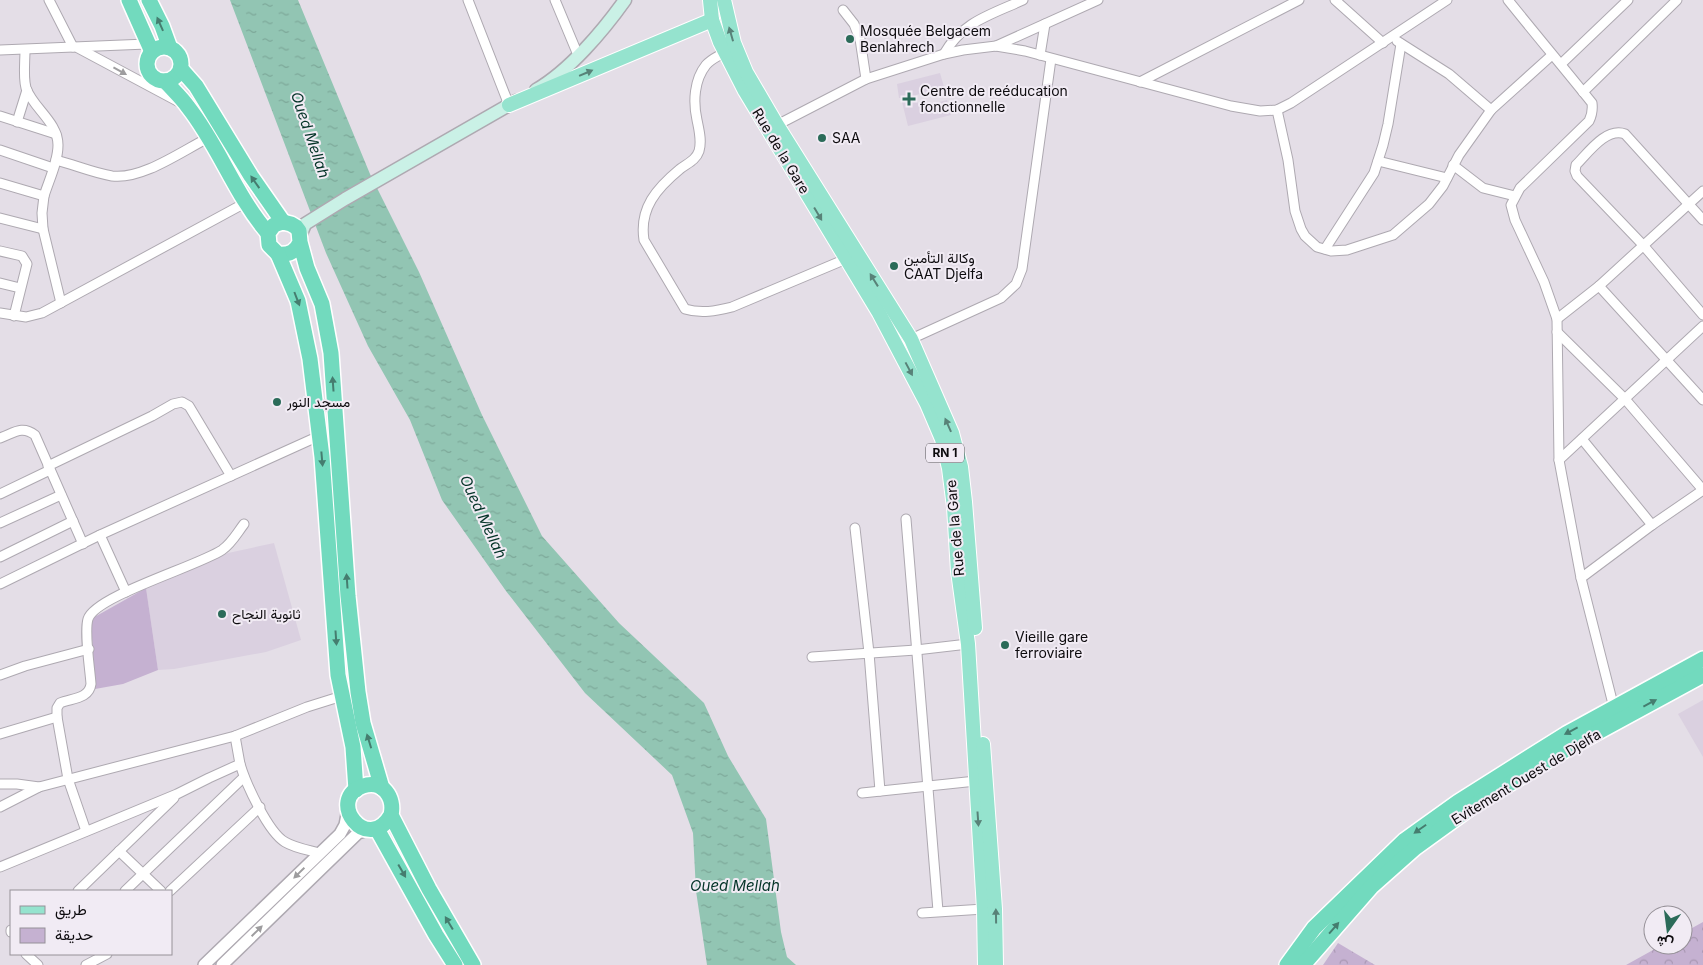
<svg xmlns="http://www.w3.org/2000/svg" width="1703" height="965" viewBox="0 0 1703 965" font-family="Inter,Vazirmatn,sans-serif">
<defs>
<pattern id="forest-crowns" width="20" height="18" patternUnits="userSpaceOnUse" patternTransform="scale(1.25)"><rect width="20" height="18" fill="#c5b1d1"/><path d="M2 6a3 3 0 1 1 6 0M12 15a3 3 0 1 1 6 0" fill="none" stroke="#a897b2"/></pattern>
<pattern id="water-ripples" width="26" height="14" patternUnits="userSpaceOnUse" patternTransform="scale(1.25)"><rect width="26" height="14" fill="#92c5b3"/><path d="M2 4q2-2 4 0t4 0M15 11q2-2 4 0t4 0" fill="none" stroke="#7da899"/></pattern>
</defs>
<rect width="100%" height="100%" fill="#e4dee7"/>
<g fill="#dad0e0">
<path d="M940,73L944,87L916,95L919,107L947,100L951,115L908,126L901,98H899L897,84Z"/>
<path d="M274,543L301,640L266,652L174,669L158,670L146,588L228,553Z"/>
<path d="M1703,700V757L1678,714Z"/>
</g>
<path fill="#c5b1d1" d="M146,588L158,670L123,684L95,689L91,619Z"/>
<g fill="url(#forest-crowns)">
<path d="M1703,922V965H1626L1662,945H1683V933Z"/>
<path d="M1338,943L1375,965H1323Z"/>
</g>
<path fill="url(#water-ripples)" d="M230,0H298L370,174L419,272L482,415L542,536L619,623L704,703L728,756L766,819L781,932L787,957L796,965H707L696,891L693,833L672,775L585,693L506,591L442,500L410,420L368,346L326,253Z"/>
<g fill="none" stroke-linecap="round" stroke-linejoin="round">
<g stroke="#aea9b1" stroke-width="11">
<g id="minor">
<path d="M49,0L73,47"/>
<path d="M468,0L509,105"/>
<path d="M555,0L578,55"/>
<path d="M1335,0L1383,43"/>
<path d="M1508,0C1536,35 1564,68 1592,103C1593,111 1592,115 1589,121L1520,188L1511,205L1515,220L1544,282L1557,319L1559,460L1581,578L1615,712"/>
<path d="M843,10L854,24L860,39L866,79"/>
<path d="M1397,41L1449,74L1491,110"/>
<path d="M996,46L1098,0"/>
<path d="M78,48L179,102"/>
<path d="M0,50L147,44"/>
<path d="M25,50C25,62 23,77 26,88C33,108 58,122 58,145C58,162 49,180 44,196"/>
<path d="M725,52C719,56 711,59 706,65C694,80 693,102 697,120C699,130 702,141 699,151C696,160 688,163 680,169C657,188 639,208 644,240L685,309C701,314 716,311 732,307L846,259"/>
<path d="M944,54C962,22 990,15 1023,0"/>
<path d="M1040,55L1045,24"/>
<path d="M1561,64L1628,0"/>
<path d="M1140,82L1299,0"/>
<path d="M1583,92L1677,0"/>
<path d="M1277,110L1288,160L1295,211L1301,229L1305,236L1317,247L1331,251L1347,250L1393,235L1429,204L1443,186L1459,155L1491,110L1552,55"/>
<path d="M0,116L56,134"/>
<path d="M17,122L27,90"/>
<path d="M777,125L866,79L944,54L963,50L996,46L1025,51L1231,106L1260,111L1277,110L1291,103L1447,0"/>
<path d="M0,150L53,168"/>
<path d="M56,160C75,165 94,173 112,176C142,180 182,151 208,138"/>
<path d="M1378,161L1447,178"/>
<path d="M1453,165L1483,188L1515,196"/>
<path d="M0,183L44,196L42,213L43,229L61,303"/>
<path d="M0,218L43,229"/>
<path d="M1703,220L1625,134C1606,127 1588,153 1576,165L1575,171L1577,176L1643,245L1703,315"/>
<path d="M1325,249L1374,173L1383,145L1388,124L1401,44"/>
<path d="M0,251L22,256L27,264L14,316"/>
<path d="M0,283L20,288"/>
<path d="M1599,286L1703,400"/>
<path d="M0,313L26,317L42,313L245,203"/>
<path d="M1557,319L1599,286L1703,191"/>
<path d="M1557,332L1625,399L1703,490"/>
<path d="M897,348L911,339L1001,298L1016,284L1022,269L1051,59"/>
<path d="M0,438C14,433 22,425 35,435L83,544"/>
<path d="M1582,439L1652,525"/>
<path d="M1559,460L1703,326"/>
<path d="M48,466L152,416L173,404L182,402L189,406L231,476"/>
<path d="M0,494L50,470"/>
<path d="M906,519L938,911"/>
<path d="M0,523L61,495"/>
<path d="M855,528L869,653L880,791"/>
<path d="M100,535L126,592"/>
<path d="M0,557L73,521"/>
<path d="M1581,578L1652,525L1703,490"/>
<path d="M0,584L100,535L319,436"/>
<path d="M812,657L916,650L968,644"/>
<path d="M0,675L25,666L89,649"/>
<path d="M0,734L57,717"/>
<path d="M240,764C246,784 268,832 285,842C295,848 308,850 319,853"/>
<path d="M0,784H17L39,787"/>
<path d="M862,793L976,781"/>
<path d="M0,807L39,787L235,736L307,707L342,696"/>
<path d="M86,831L68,779L57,717V708L60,703C72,698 89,699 91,684C90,669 84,632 88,619C95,596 198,566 222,550C232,543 237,533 244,524"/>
<path d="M119,851L161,891"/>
<path d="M0,867L177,794L209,778L240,764L235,736"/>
<path d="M78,891L174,798"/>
<path d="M125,891L244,777"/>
<path d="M170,891L260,807"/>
<path d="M922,913L984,909"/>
<path d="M11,930V932"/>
<path d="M26,954L38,965"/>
<path d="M86,965L107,954"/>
</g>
</g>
<g stroke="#aea9b1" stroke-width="14">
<g id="tertiary">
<path d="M204,965L340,834L345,825L348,809"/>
<path d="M222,965L358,833L370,829"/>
</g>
</g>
<g stroke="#aea9b1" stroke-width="15">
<g id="secondary">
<path d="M536,90C569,71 603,31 625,0"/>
<path d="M300,236L305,224L345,199L516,101"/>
</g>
</g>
<g stroke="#fff" stroke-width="16">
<g id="primary">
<path d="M710,0L712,20L720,42L745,91L879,313L927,404L942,439L949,468L954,507L958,571L968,644L984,909L985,965"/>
<path d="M724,0L734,43L746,72L777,125L911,339L952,433L961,467L965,502L975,628"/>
<path d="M509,105L712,20"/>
<path d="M983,744L995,909L996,965"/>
</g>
</g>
<g stroke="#fff" stroke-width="18">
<g id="trunk">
<path d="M129,0L152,52"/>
<path d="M149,0L162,26L170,48"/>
<circle cx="164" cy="64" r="17"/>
<path d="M181,69L196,86L251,176L283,222"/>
<path d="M165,81C173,90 182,98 188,107C219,146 235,195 268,233"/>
<path d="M300,242C296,252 289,255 278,254L269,245L268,233L274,225L283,222L291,224L296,227L299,231L300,242L307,268L322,304L331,353L348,596L358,692L363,723L382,788"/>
<path d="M278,254L298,301L310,359L322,457L338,675L353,747L356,790"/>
<path d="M391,815C367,856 325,799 363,786C383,779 395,798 391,815L429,889L473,965"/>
<path d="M377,829L436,935L455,965"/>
<path d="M1287,965L1314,928L1405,840L1458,802L1566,734L1703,659"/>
<path d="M1303,965L1371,887L1415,848L1473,806L1565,750L1703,675"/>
</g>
</g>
<use href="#minor" stroke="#fff" stroke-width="9"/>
<use href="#tertiary" stroke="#fff" stroke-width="11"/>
<use href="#secondary" stroke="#caf1e6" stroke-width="12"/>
<use href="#primary" stroke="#95e3ce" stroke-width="14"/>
<use href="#trunk" stroke="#72dabe" stroke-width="15"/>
</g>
<defs><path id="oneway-solid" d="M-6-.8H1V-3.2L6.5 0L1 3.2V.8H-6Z" transform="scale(1.25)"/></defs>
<g fill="#457d6f">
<use href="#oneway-solid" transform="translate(160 24) rotate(-114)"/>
<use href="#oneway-solid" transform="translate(255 182) rotate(-125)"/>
<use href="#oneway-solid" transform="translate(297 299) rotate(69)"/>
<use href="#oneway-solid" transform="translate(333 384) rotate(-94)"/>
<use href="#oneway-solid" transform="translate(322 459) rotate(85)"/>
<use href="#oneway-solid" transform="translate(347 581) rotate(-94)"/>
<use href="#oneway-solid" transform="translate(336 638) rotate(86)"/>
<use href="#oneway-solid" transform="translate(1650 703) rotate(-28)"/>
<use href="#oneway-solid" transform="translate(1571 731) rotate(152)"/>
<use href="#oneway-solid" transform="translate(369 741) rotate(-107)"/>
<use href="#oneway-solid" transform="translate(1420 829) rotate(145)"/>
<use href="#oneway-solid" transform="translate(402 871) rotate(60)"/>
<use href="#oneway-solid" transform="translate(449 923) rotate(-121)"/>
<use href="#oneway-solid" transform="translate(1334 928) rotate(-49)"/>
</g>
<g fill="#588278">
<use href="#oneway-solid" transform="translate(731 34) rotate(-106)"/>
<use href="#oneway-solid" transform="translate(586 73) rotate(-23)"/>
<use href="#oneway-solid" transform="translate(818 214) rotate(59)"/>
<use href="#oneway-solid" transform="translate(874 280) rotate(-122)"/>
<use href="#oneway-solid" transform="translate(909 369) rotate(62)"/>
<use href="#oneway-solid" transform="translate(948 425) rotate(-114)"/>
<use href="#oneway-solid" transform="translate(978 819) rotate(86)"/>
<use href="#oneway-solid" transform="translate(996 916) rotate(-91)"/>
</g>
<g fill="#9e9d9f">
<use href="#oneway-solid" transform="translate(120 71) rotate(29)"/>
<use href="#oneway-solid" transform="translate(299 873) rotate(136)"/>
<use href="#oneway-solid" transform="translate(257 931) rotate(-44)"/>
</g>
<g fill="#2b6b59" stroke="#f1ebf4" stroke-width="2">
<circle cx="850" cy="39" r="5"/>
<path d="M906.5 91.5h5v5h5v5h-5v5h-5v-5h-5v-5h5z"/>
<circle cx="822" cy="138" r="5"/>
<circle cx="894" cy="266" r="5"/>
<circle cx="277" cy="402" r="5"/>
<circle cx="222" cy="614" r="5"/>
<circle cx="1005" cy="645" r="5"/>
</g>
<g text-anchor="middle" stroke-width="4" stroke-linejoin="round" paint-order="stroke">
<rect fill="#f1ebf4" stroke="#514e53" stroke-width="1" x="926" y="443.5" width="38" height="19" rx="4"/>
<g font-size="12" font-weight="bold" fill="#0d0b0e">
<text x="945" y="457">RN 1</text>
</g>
<g font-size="14" fill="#0d0b0e" stroke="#f1ebf4" text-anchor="start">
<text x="860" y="36">Mosquée Belgacem<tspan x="860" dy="16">Benlahrech</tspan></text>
<text x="920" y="96">Centre de reéducation<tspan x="920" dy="16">fonctionnelle</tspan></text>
<text x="832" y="143">SAA</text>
<text x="904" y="263">وكالة التأمين<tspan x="904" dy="16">CAAT Djelfa</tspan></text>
<text x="287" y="407">مسجد النور</text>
<text x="232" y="619">ثانوية النجاح</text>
<text x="1015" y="642">Vieille gare<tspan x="1015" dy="16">ferroviaire</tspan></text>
</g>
<g font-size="14" fill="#0d0b0e" stroke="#f1ebf4">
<text transform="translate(781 151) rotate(59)" y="5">Rue de la Gare</text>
<text transform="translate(955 528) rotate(-95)" y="5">Rue de la Gare</text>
<text transform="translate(1526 777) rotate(-31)" y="5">Evitement Ouest de Djelfa</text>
</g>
<g font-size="15" font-style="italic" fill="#043428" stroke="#f1ebf4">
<text transform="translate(310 135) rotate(71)" y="5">Oued Mellah</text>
<text transform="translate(483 517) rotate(65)" y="5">Oued Mellah</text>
<text x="735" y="891">Oued Mellah</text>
</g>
</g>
<rect x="10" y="890" width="162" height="65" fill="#f1ebf4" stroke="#969198"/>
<rect x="20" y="906" width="25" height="8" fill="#95e3ce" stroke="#969198"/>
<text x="55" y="915" font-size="15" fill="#0d0b0e">طريق</text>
<rect x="20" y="928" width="25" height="15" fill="#c5b1d1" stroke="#969198"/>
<text x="55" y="940" font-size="15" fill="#0d0b0e">حديقة</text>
<g transform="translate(1668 930) rotate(194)"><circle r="24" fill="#f1ebf4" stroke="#969198"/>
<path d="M0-4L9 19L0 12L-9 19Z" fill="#2b6b59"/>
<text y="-8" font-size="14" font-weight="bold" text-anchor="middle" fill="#0d0b0e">ش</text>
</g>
</svg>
